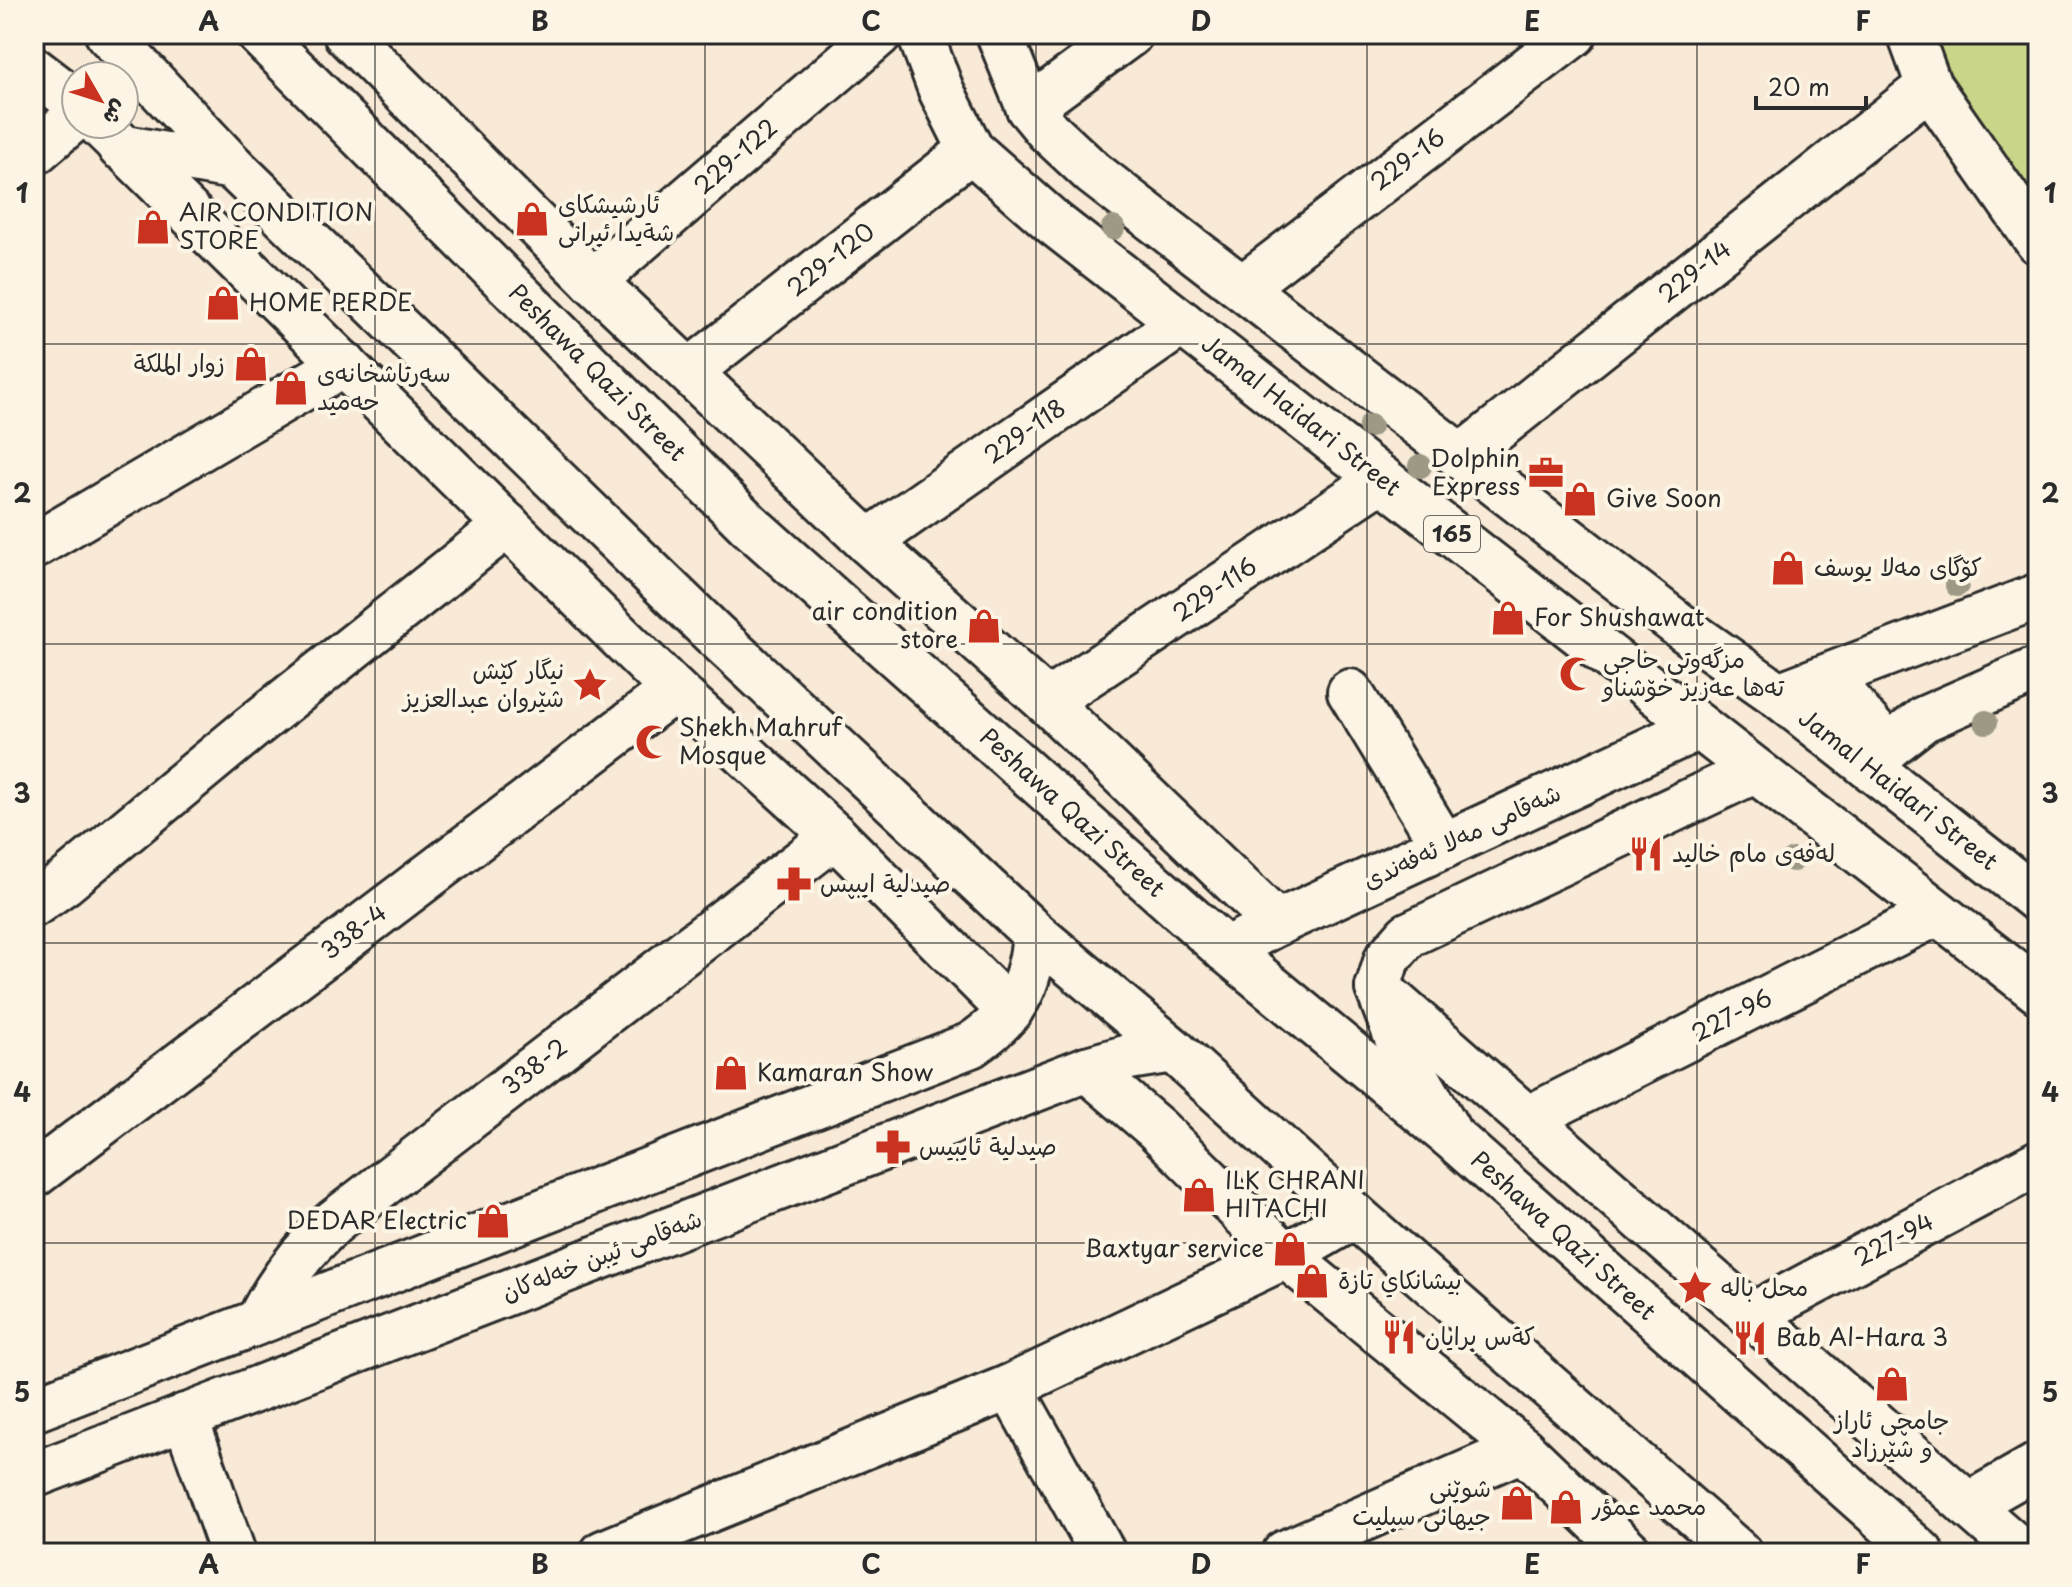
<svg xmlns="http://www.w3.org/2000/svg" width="2072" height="1587" viewBox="0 0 2072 1587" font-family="'Playpen Sans','Playpen Sans Arabic',sans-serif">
<rect width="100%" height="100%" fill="#f8ead6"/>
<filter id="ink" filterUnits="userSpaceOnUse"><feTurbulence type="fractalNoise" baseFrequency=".0125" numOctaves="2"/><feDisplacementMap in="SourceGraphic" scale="16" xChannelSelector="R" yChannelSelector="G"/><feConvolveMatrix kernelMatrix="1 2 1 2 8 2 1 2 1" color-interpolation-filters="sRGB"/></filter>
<g filter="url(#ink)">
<path fill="#c9d689" stroke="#7a805a" stroke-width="2" d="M1932,34H2038V204L1947,69Z"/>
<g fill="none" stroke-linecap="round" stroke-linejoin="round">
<g stroke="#2b2b2b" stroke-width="50">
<g id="minor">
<path d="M346,34L593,281L868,542L1047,702L1277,923"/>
<path d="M1910,34L1929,86L2038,242"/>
<path d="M34,70L76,102"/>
<path d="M1029,108L1130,34"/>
<path d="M99,124L674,690L835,836L1010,1011"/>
<path d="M34,153L76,117"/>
<path d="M593,281L879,34"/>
<path d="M1243,287L1574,34"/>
<path d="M690,371L971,150"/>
<path d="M1461,457L1929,86"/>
<path d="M868,542L1182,323"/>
<path d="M34,546L344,364"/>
<path d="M1350,692L1444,846"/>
<path d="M1047,702L1382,479"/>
<path d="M34,904L64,883L251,728L507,525"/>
<path d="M1378,988L2023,1553"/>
<path d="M1087,1069L1157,1129L1286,1256L1522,1449L1630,1553"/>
<path d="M1527,1119L1937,913"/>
<path d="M34,1175L674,690"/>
<path d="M1751,1316L2038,1163"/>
<path d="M259,1321C278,1282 302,1251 334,1222L835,836"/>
<path d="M1010,1387L1103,1553"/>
<path d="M185,1416L233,1553"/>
<path d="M1968,1505L2038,1465"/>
<path d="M603,1553L1010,1387L1286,1256L1355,1216"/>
<path d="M1285,1553L1522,1449"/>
</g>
</g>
<g stroke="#2b2b2b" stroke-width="50">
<g id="major">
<path d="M920,34L941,90L971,150L1055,224L2038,991"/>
<path d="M999,34L1029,108L1048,131L1093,173L1684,629L1778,695L2038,900"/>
<path d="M1828,678L1888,747"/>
<path d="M1778,695L2038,596"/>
<path d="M1868,766L1888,747L1924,719L2038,669"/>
<path d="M1226,950L1277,923L1699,727"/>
<path d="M1447,1129L1402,1051L1378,988L1387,959L1408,935L1754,771"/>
<path d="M34,1409L971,1045C1014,1017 1031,985 1035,934"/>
<path d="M34,1475L1087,1069L1129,1057L1173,1050"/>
</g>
</g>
<g stroke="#2b2b2b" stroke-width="50">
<g id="highway">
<path d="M108,34L233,167L713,633L1035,934L1173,1050L1355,1216L1739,1553"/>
<path d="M259,34L748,524L1226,950L1453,1138L1921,1553"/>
<path d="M120,147L233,167"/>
</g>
</g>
<use href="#minor" stroke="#fcf5e5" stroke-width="44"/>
<use href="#major" stroke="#fcf5e5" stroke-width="44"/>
<use href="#highway" stroke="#fcf5e5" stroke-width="44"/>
</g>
<g fill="#9d9985">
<circle cx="1113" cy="228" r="12"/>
<circle cx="1370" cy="426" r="12"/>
<circle cx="1420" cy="466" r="12"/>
<circle cx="1957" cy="585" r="12"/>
<circle cx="1986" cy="722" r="12"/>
<circle cx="1793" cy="860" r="12"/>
</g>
</g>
<path fill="none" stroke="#2b2b2b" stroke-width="2" stroke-opacity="0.55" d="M375,34V1553M705,34V1553M1036,34V1553M1367,34V1553M1697,34V1553M34,344H2038M34,644H2038M34,943H2038M34,1243H2038"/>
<defs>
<g id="shop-bare" transform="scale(2.76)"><path d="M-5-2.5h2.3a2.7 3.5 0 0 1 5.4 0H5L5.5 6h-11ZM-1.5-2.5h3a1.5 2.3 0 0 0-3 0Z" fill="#c8321e" stroke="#fcf5e5" stroke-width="2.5" paint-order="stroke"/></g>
<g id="office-bare" transform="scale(2.76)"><path d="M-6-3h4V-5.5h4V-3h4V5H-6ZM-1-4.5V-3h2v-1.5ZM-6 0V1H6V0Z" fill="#c8321e" stroke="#fcf5e5" stroke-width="2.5" paint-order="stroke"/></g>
<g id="mosque-bare" transform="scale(2.76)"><path d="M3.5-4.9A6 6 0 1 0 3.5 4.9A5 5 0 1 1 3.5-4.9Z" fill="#c8321e" stroke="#fcf5e5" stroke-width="2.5" paint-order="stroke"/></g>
<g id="sight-bare" transform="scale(2.76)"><path d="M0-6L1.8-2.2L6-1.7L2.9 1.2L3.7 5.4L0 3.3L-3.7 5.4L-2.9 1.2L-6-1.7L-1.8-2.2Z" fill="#c8321e" stroke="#fcf5e5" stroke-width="2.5" paint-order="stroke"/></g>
<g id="restaurant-bare" transform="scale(2.76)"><path d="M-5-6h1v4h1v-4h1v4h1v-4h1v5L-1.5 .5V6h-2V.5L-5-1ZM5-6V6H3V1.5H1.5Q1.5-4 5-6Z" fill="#c8321e" stroke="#fcf5e5" stroke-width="2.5" paint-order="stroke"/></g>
<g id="pharmacy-bare" transform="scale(2.76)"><path d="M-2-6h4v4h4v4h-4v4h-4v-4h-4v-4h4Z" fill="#c8321e" stroke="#fcf5e5" stroke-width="2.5" paint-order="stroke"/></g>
</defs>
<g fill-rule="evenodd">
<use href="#shop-bare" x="532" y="219"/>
<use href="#shop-bare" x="153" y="227"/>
<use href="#shop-bare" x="223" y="303"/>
<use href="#shop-bare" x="251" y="364"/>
<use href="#shop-bare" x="291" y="388"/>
<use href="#office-bare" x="1546" y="473"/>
<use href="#shop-bare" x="1580" y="499"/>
<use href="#shop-bare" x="1788" y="568"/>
<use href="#shop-bare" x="1508" y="618"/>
<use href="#shop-bare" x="984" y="626"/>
<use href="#mosque-bare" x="1577" y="674"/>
<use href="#sight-bare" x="590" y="685"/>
<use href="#mosque-bare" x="653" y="742"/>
<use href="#restaurant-bare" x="1646" y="854"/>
<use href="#pharmacy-bare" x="794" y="884"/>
<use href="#shop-bare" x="731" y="1073"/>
<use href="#pharmacy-bare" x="893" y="1147"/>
<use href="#shop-bare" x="1199" y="1195"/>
<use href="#shop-bare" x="493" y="1221"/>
<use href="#shop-bare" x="1290" y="1249"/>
<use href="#shop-bare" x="1312" y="1281"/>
<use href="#sight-bare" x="1695" y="1288"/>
<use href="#restaurant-bare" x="1399" y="1337"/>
<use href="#restaurant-bare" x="1750" y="1338"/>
<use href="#shop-bare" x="1892" y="1384"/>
<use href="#shop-bare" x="1517" y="1503"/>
<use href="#shop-bare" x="1566" y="1507"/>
</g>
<g text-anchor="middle" stroke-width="8" stroke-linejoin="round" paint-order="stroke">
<rect fill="#fcf5e5" stroke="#6a6863" stroke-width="2" x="1424" y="516" width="56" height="36" rx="6"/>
<g font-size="22" font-weight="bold" fill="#2b2b2b">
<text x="1452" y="542">165</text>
</g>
<g font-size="24" fill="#2b2b2b" stroke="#fcf5e5">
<text transform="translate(736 157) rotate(-41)" y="8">229-122</text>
<text transform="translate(1408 160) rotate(-37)" y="8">229-16</text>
<text transform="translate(831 260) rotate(-38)" y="8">229-120</text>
<text transform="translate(1695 272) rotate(-38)" y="8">229-14</text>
<text transform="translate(597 373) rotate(45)" y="8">Peshawa Qazi Street</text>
<text transform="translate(1301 416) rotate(38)" y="8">Jamal Haidari Street</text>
<text transform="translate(1025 432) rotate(-35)" y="8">229-118</text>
<text transform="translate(1215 590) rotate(-34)" y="8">229-116</text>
<text transform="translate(1898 790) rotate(38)" y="8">Jamal Haidari Street</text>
<text transform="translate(1072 813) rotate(42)" y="8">Peshawa Qazi Street</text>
<text transform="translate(1462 837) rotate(-25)" y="8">شەقامی مەلا ئەفەندی</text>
<text transform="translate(354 932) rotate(-37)" y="8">338-4</text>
<text transform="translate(1732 1016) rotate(-27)" y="8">227-96</text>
<text transform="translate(535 1067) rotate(-38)" y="8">338-2</text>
<text transform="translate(1563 1236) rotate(42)" y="8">Peshawa Qazi Street</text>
<text transform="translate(1894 1240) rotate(-28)" y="8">227-94</text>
<text transform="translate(602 1256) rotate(-21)" y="8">شەقامی ئیبن خەلەکان</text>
</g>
<g font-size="24" fill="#2b2b2b" stroke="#fcf5e5" text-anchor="start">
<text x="558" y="213">ئارشيشكاى<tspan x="558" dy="28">شةيدا ئيرانى</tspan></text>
<text x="179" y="221">AIR CONDITION<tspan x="179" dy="28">STORE</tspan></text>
<text x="249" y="311">HOME PERDE</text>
<text x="225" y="372" text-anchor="end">زوار الملکة</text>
<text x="317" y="382">سەرتاشخانەی<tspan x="317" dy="28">حەمید</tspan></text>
<text x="1520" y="467" text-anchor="end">Dolphin<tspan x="1520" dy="28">Express</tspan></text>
<text x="1606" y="507">Give Soon</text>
<text x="1814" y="576">کۆگای مەلا یوسف</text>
<text x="958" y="620" text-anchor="end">air condition<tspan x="958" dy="28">store</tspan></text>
<text x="1534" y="626">For Shushawat</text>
<text x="1603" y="668">مزگەوتی حاجی<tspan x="1603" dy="28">تەها عەزیز خۆشناو</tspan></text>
<text x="564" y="679" text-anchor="end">نیگار کێش<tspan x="564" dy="28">شێروان عبدالعزیز</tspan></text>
<text x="679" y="736">Shekh Mahruf<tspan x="679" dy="28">Mosque</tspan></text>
<text x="1672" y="862">لەفەی مام خالید</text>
<text x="820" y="892">صيدلية ایبپس</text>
<text x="757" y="1081">Kamaran Show</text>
<text x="919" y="1155">صيدلية ئايبيس</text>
<text x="1225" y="1189">ILK CHRANI<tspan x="1225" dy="28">HITACHI</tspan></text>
<text x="467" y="1229" text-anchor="end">DEDAR Electric</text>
<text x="1264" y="1257" text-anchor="end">Baxtyar service</text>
<text x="1338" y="1289">بيشانكاي تازة</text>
<text x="1721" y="1296">محل باله</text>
<text x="1425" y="1345">كةس برايان</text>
<text x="1776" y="1346">Bab Al-Hara 3</text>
<text x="1892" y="1429" text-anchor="middle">جامچی ئاراز<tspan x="1892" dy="28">و شێرزاد</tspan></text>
<text x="1491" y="1497" text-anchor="end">شوێنی<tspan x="1491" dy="28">جیهانی سبلیت</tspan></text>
<text x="1592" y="1515">محمد عمؤر</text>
</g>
</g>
<rect width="2072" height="1587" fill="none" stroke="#fcf5e5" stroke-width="88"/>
<g transform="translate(100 100) rotate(129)"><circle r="38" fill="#fcf5e5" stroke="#a8a49b" stroke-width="2"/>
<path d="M0-6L14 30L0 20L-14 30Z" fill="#c8321e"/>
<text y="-12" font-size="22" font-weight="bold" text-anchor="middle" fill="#2b2b2b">ش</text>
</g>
<path d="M1756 96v12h110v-12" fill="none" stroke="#2b2b2b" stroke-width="4"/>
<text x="1768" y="96" font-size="24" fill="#2b2b2b" stroke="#fcf5e5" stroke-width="6" paint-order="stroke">20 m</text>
<rect x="44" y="44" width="1984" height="1499" fill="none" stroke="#2b2b2b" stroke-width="3"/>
<g font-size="26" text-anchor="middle" font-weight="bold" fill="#2b2b2b">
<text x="209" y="31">A</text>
<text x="540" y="31">B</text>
<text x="871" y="31">C</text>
<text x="1201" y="31">D</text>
<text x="1532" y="31">E</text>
<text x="1863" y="31">F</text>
<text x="22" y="203">1</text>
<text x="2050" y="203">1</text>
<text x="22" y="503">2</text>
<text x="2050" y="503">2</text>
<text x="22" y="803">3</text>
<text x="2050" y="803">3</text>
<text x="22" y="1102">4</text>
<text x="2050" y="1102">4</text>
<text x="22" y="1402">5</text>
<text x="2050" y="1402">5</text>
<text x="209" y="1574">A</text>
<text x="540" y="1574">B</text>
<text x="871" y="1574">C</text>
<text x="1201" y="1574">D</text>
<text x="1532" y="1574">E</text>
<text x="1863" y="1574">F</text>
</g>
</svg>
